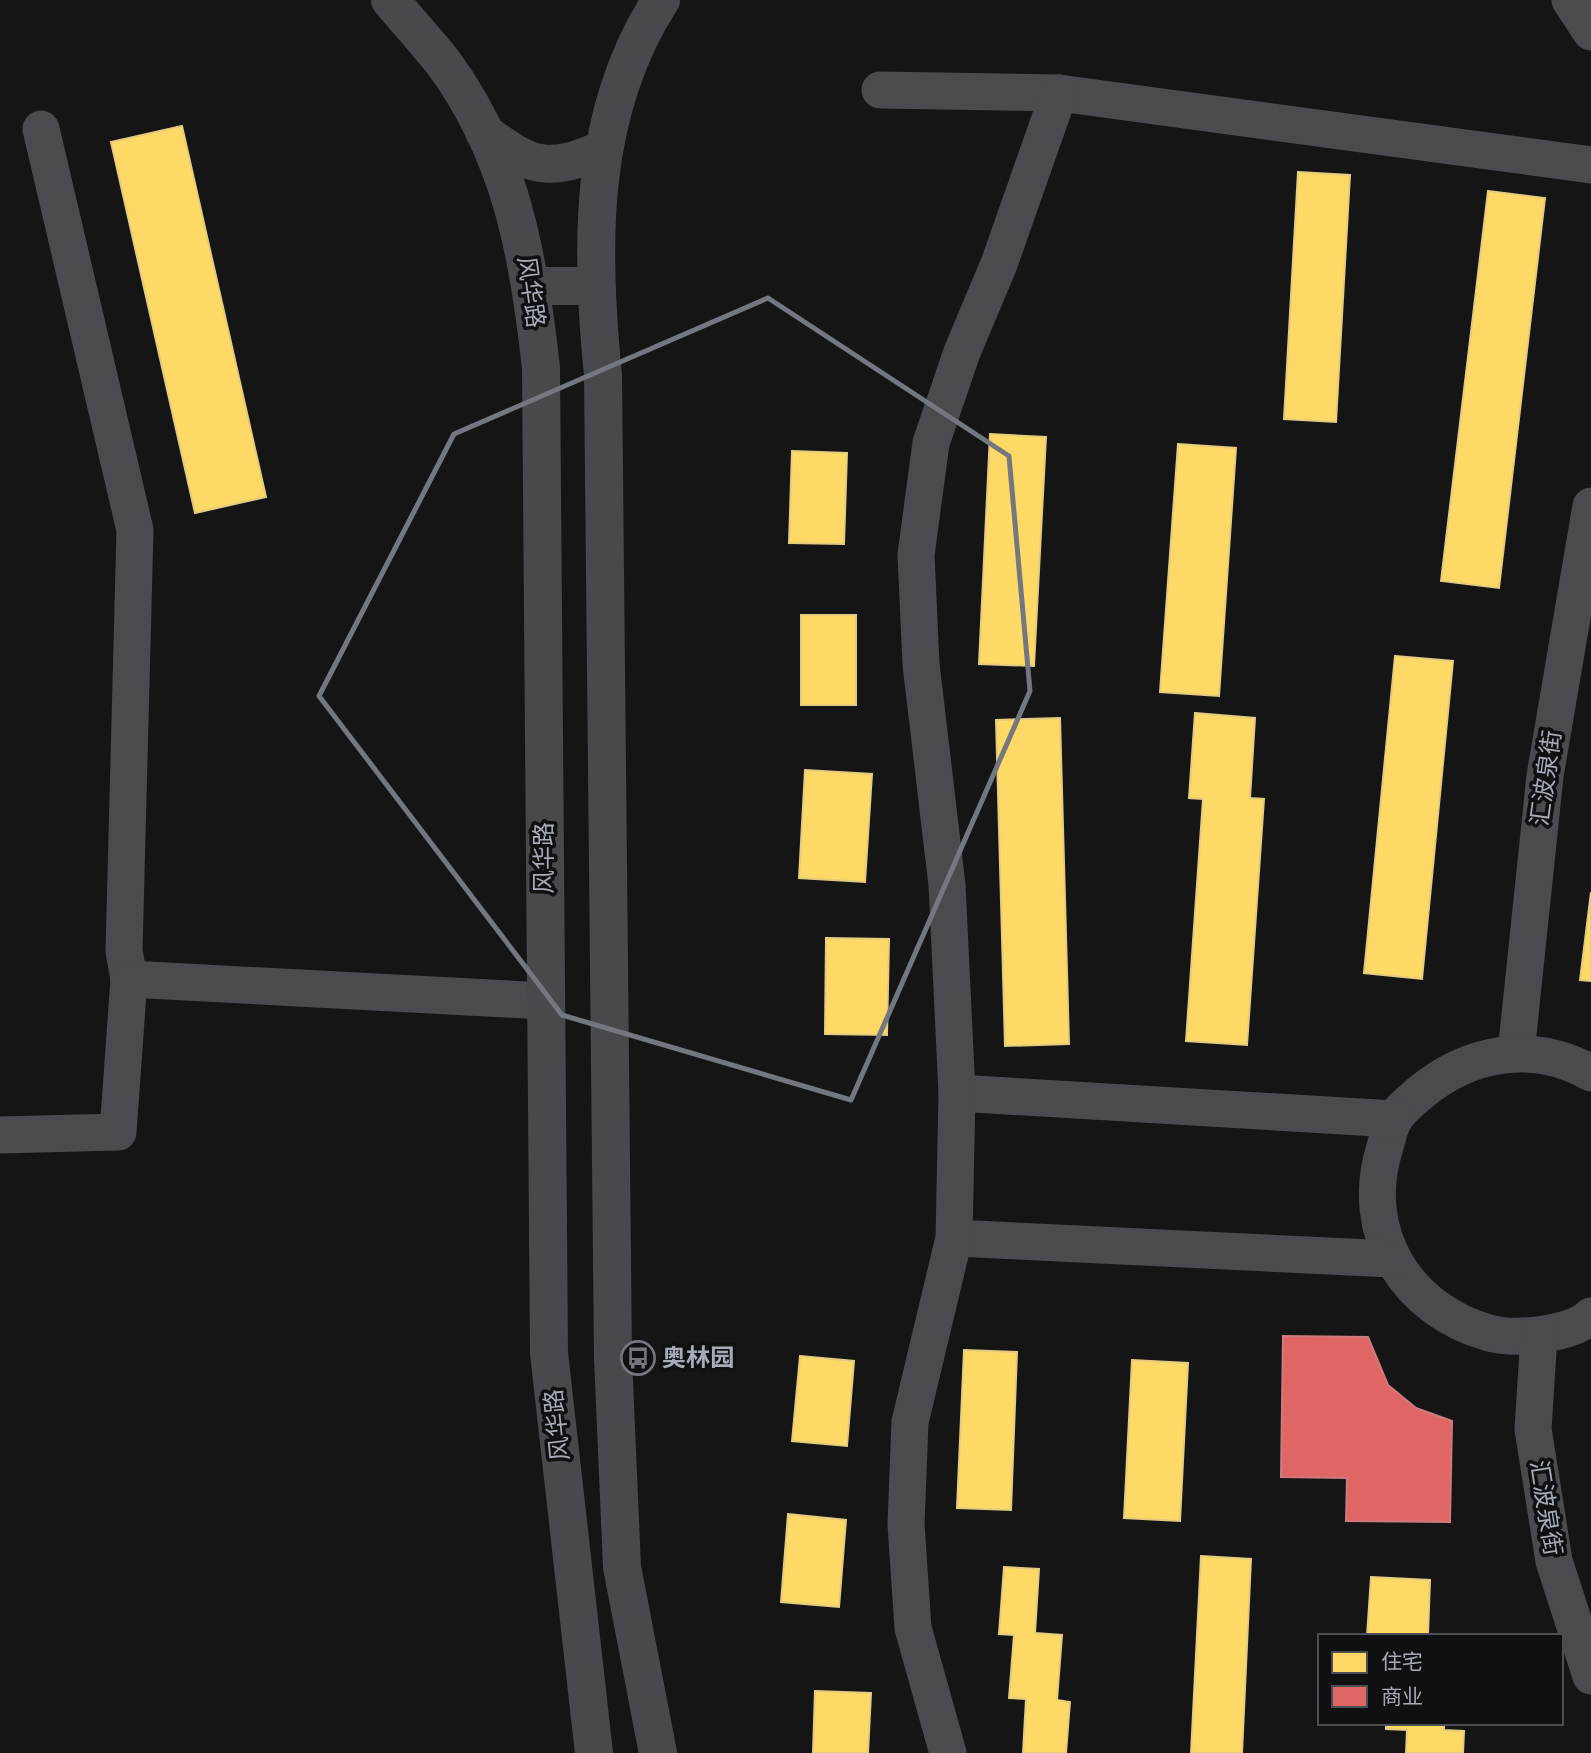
<svg xmlns="http://www.w3.org/2000/svg" width="1591" height="1753" viewBox="0 0 1591 1753" font-family="Raleway,'Noto Sans SC',sans-serif">
<rect width="100%" height="100%" fill="#151516"/>
<g fill="#ffd966" stroke="#e4cc7f" stroke-width="2">
<path d="M182,126L266,497L195,513L111,142Z"/>
<path d="M1298,172L1350,175L1336,422L1284,419Z"/>
<path d="M1488,191L1545,198L1499,588L1441,581Z"/>
<path d="M990,434L1046,437L1034,666L979,664Z"/>
<path d="M1178,444L1236,448L1219,696L1160,692Z"/>
<path d="M792,451L847,453L844,544L789,543Z"/>
<rect x="801" y="615" width="55" height="90"/>
<path d="M1395,656L1453,661L1422,979L1364,973Z"/>
<path d="M1195,713L1255,718L1250,798L1264,799L1247,1045L1186,1041L1203,799L1189,798Z"/>
<path d="M1060,718L1069,1044L1005,1046L996,720Z"/>
<path d="M805,770L872,774L865,882L799,878Z"/>
<path d="M1591,892V981L1580,980Z"/>
<path d="M826,938L889,939L887,1035L825,1034Z"/>
<path d="M964,1350L1017,1352L1011,1510L957,1508Z"/>
<path d="M800,1356L854,1361L847,1446L792,1441Z"/>
<path d="M1132,1360L1188,1363L1180,1521L1124,1518Z"/>
<path d="M788,1514L846,1520L839,1607L781,1602Z"/>
<path d="M1201,1556L1251,1559L1242,1753H1191Z"/>
<path d="M1004,1567L1039,1569L1035,1633L1062,1635L1057,1700L1070,1702L1066,1753H1023L1026,1699L1009,1698L1014,1635L999,1634Z"/>
<path d="M1371,1577L1430,1580L1428,1636H1367Z"/>
<path d="M815,1691L871,1693L868,1753H813Z"/>
<path d="M1386,1723H1444V1730L1464,1731L1463,1753H1406L1407,1730L1386,1729Z"/>
</g>
<path fill="#e06666" stroke="#ce7b7f" stroke-width="2" d="M1283,1336L1368,1337L1388,1385L1416,1408L1452,1421L1450,1522L1346,1521L1347,1478L1281,1477Z"/>
<g fill="none" stroke-linecap="round" stroke-linejoin="round">
<g stroke="#494b4f" stroke-width="37">
<path d="M1570,0L1591,32"/>
<path d="M880,90L1059,93L1591,165"/>
<path d="M41,129L135,530L124,951L129,979"/>
<path d="M1516,1053L1545,776L1591,506"/>
<path d="M1591,1073C1533,1040 1469,1052 1420,1093C1412,1100 1399,1110 1394,1120C1389,1128 1387,1141 1384,1150C1359,1234 1407,1310 1489,1333C1515,1340 1571,1335 1591,1316"/>
<path d="M957,1093L1394,1119"/>
<path d="M0,1135L118,1132L129,979L545,1001"/>
<path d="M954,1238L1392,1259"/>
<path d="M1539,1336L1533,1429L1554,1561L1591,1676"/>
<path d="M948,1753L913,1628L906,1524L910,1422L954,1238L957,1093L947,885L921,664L916,555L931,443L962,352L999,264L1059,93"/>
</g>
<g stroke="#48494d" stroke-width="38">
<path d="M390,0C407,20 425,40 442,61C511,153 529,257 541,368L549,1353L594,1753"/>
<path d="M484,132C530,167 548,174 603,149"/>
<path d="M532,286H594"/>
<path d="M658,1753L622,1567L613,1358L603,375C590,246 588,113 661,0"/>
</g>
</g>
<path fill="none" stroke="#73777f" stroke-width="5" stroke-linejoin="round" d="M768,298L1009,456L1030,691L851,1100L562,1015L319,696L454,434Z"/>
<defs>
<g id="bus-ring" transform="scale(1.75)"><circle r="9.5" fill="#0f1012" stroke="#73777f" stroke-width="1.5"/><path d="M-5-6H5V4H4V6H2V4H-2V6H-4V4H-5ZM-3.5-4V0h7V-4ZM-3.5 1.2v1.5H-2V1.2ZM2 1.2v1.5H3.5V1.2Z" fill="#73777f"/></g>
</defs>
<g fill-rule="evenodd">
<use href="#bus-ring" x="638" y="1358"/>
</g>
<g text-anchor="middle" stroke-width="7" stroke-linejoin="round" paint-order="stroke">
<g font-size="24" fill="#a5acb8" stroke="#0f1012">
<text transform="translate(531 292) rotate(82)" y="8">风华路</text>
<text transform="translate(1546 778) rotate(-82)" y="8">汇波泉街</text>
<text transform="translate(544 858) rotate(-90)" y="8">风华路</text>
<text transform="translate(557 1425) rotate(-96)" y="8">风华路</text>
<text transform="translate(1546 1508) rotate(81)" y="8">汇波泉街</text>
</g>
<g font-size="24" font-weight="bold" fill="#a5acb8" stroke="#0f1012" text-anchor="start">
<text x="662" y="1366">奥林园</text>
</g>
</g>
<rect x="1318" y="1634" width="245" height="91" fill="#0f1012" stroke="#4b4e54" stroke-width="2"/>
<rect x="1332" y="1652" width="35" height="21" fill="#ffd966" stroke="#4b4e54" stroke-width="2"/>
<text x="1381" y="1669" font-size="21" fill="#a5acb8">住宅</text>
<rect x="1332" y="1686" width="35" height="21" fill="#e06666" stroke="#4b4e54" stroke-width="2"/>
<text x="1381" y="1704" font-size="21" fill="#a5acb8">商业</text>
</svg>
